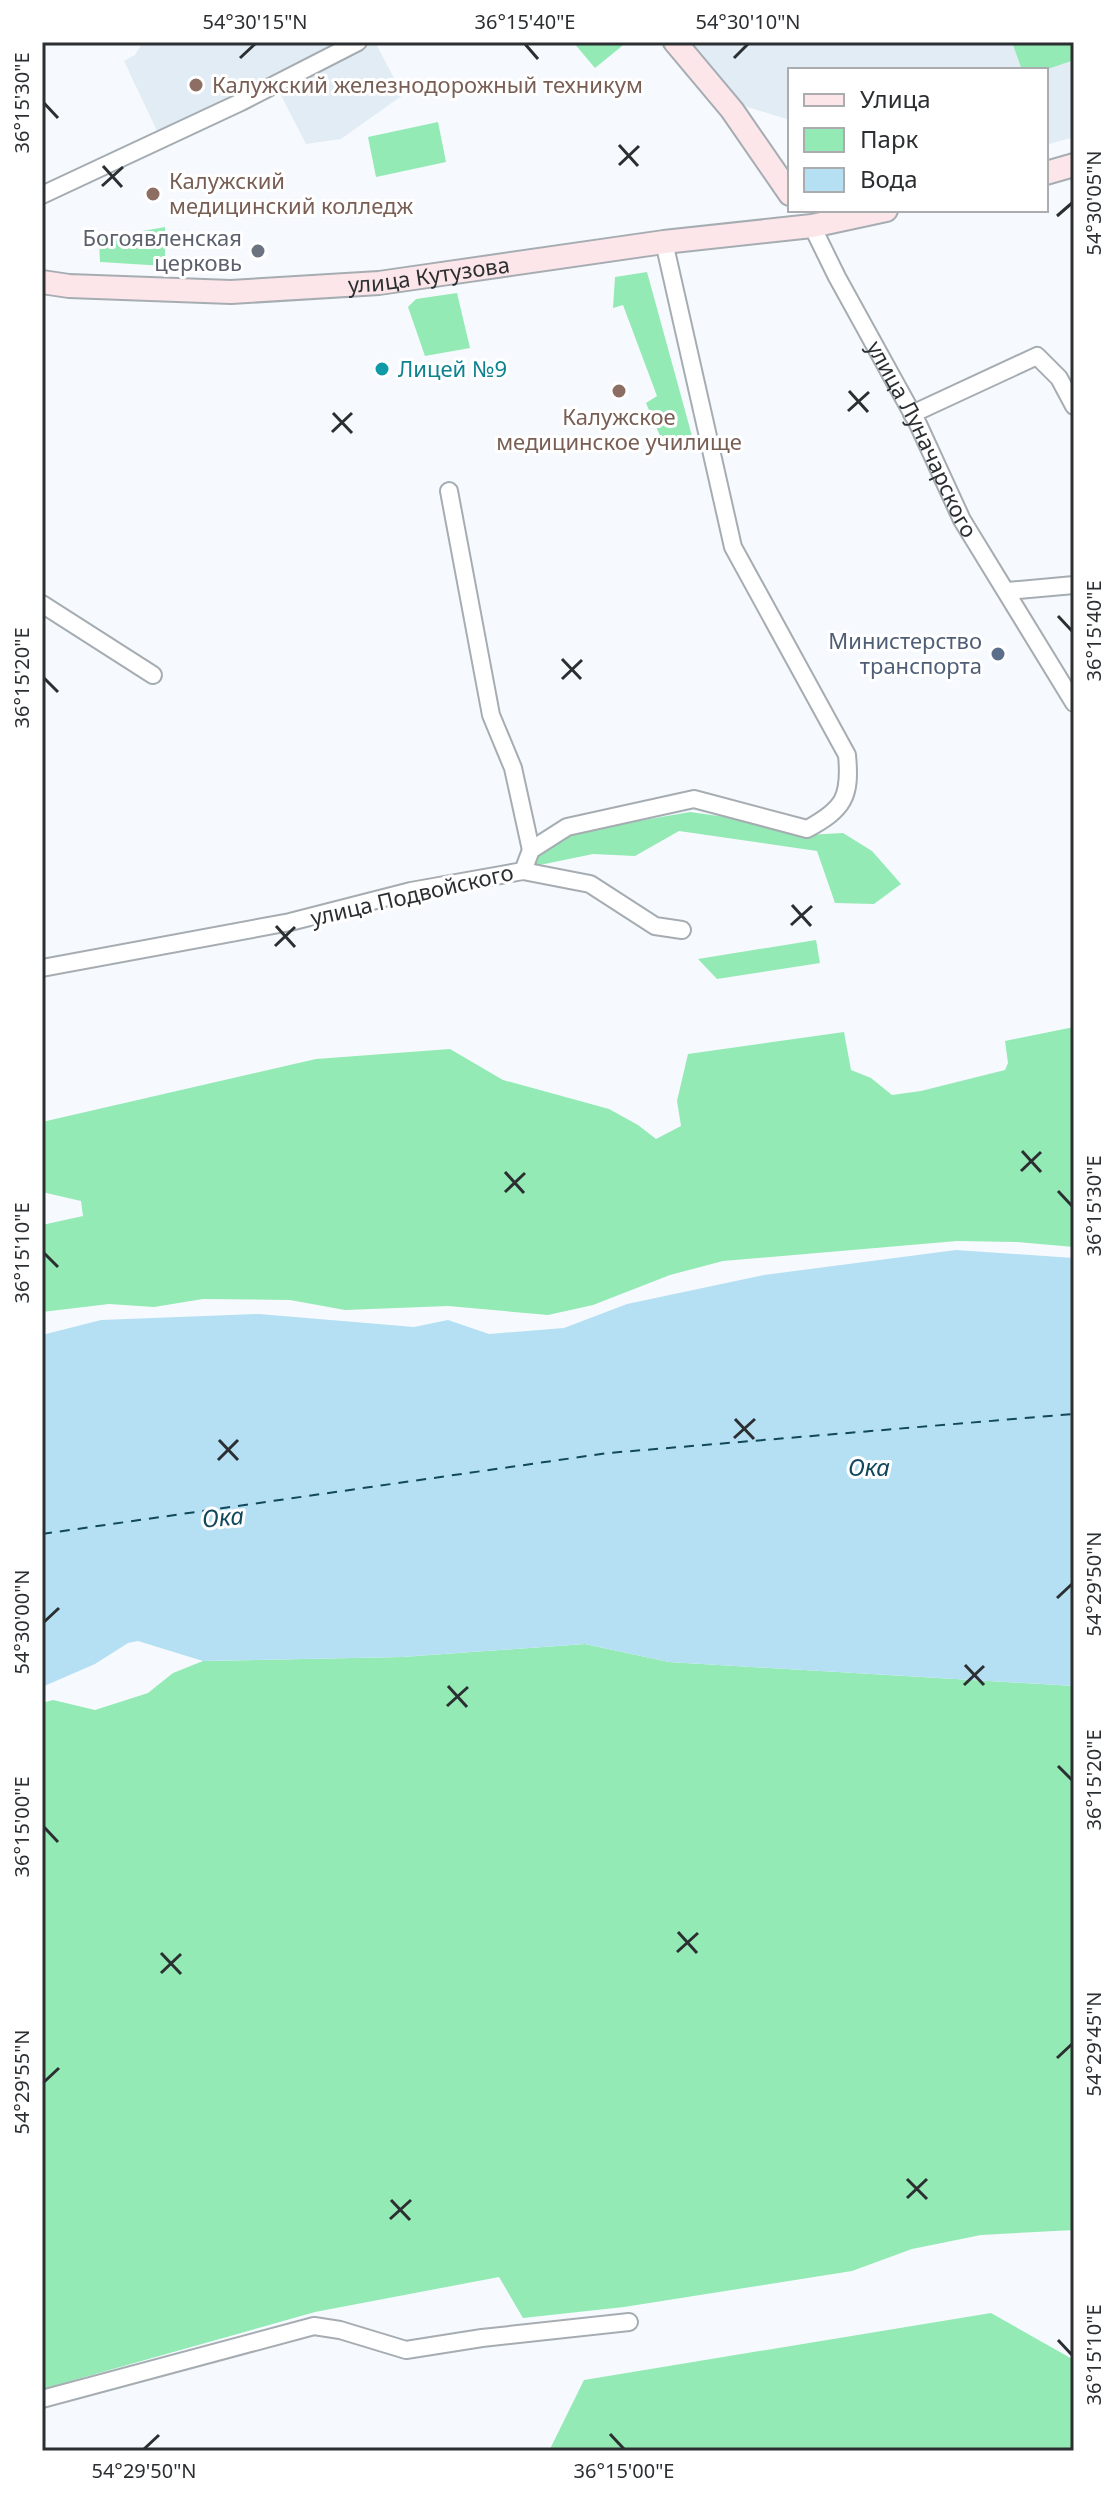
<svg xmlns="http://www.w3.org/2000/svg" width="1116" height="2493" viewBox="0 0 1116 2493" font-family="'Noto Sans',sans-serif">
<rect width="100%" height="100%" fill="#f6fafe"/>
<g fill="#e2ecf5">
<path d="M143,42H375L403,95L341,139L306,144L272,78L158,133L124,61L135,55Z"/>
<path d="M685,42H1074V137L1046,145V70H790V120L734,103Z"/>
</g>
<g fill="#93eab4">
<path d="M573,42H627L595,68Z"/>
<path d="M1012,42H1074V60L1045,70H1022Z"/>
<path d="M438,122L446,162L376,177L368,137Z"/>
<path d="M165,227V266L100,262L99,239Z"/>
<path d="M647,272L692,436L663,443L646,403L657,396L623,305L613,308L615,277Z"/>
<path d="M457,293L470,348L425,356L408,307L416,299Z"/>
<path d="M690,812L733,818L805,835L843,833L872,851L901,884L874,904L835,903L817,851L679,831L635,856L593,854L530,867L536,855L569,833Z"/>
<path d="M816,940L820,963L717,979L698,959Z"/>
<path d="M1074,1027V1247L1017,1242L957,1241L723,1261L670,1275L593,1305L548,1315L448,1306L345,1310L290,1300L203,1299L154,1307L109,1304L42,1312V1225L83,1216L81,1201L42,1192V1122L316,1059L450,1049L503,1080L609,1109L638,1125L656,1139L681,1126L677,1101L688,1054L844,1032L851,1070L871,1078L892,1095L921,1091L1005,1070L1008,1063L1005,1041Z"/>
<path d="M585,1644L669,1662L1074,1686V2230L981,2235L912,2249L852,2271L624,2307L523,2318L499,2277L315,2312L42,2389V1703L53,1700L95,1710L148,1693L173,1673L203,1661L402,1657Z"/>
<path d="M991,2313L1074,2360V2451H549L584,2380Z"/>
</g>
<path fill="#b5e0f3" d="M956,1250L1074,1258V1686L669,1662L585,1644L402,1657L203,1661L138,1641L128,1643L95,1664L42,1687V1335L101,1320L259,1314L414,1327L448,1320L489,1334L564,1328L627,1304L764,1275Z"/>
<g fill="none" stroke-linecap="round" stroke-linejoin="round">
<path stroke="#11485c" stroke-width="2" stroke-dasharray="10 8" stroke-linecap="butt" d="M42,1534L608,1453L1074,1414"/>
<g stroke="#a6adb2" stroke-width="20">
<g id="street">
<path d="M42,195L241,102L358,42"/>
<path id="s1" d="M812,226L837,277L918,424L962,520L1074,703"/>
<path d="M912,414L1037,356L1059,378L1074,406"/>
<path d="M449,491L491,715L513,768L531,850"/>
<path d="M1007,591L1074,585"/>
<path d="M42,604L153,675"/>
<path d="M523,871L590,884L655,926L682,930"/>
<path d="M42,968L290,922L411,891L523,871L531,850L567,827L694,799L807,829C844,809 851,797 847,755L733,547L664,242"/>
<path d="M42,2399L314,2326L340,2330L406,2350L482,2338L629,2322"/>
</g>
</g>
<g stroke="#a6adb2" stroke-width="26">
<g id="secondary">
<path d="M675,42L732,110L790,194"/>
<path d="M1046,173L1074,165"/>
<path id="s2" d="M42,282L69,286L231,292L379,283L664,242L812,226L886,210"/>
</g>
</g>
<use href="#street" stroke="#fff" stroke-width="16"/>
<use href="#secondary" stroke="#fde6e9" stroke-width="22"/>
</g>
<path fill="none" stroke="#2c2f31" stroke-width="3" d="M525,44L538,59M240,58L255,44M734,58L748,44M44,103L58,118M619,145L638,166M619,165L639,146M103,166L122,187M102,186L123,167M1057,216L1072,203M849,391L868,412M848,411L869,392M333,413L352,433M332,432L352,413M1058,616L1072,631M562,659L581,679M44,678L58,692M562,679L582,660M792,905L811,926M791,925L812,906M276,926L295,947M275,946L295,927M1022,1151L1041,1172M1021,1171L1041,1152M505,1172L524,1193M1058,1191L1072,1206M505,1192L525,1173M44,1253L58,1267M735,1419L754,1439M734,1438L755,1419M219,1440L238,1460M218,1460L238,1440M1057,1598L1072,1584M44,1622L59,1608M965,1665L984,1685M964,1685L984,1666M448,1686L467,1707M447,1706L468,1687M1058,1766L1072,1780M44,1827L58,1842M678,1932L697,1953M677,1952L698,1933M161,1953L181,1974M161,1973L181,1954M1057,2058L1072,2044M44,2082L59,2068M907,2179L927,2199M907,2198L927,2179M391,2200L410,2220M390,2219L411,2200M1058,2340L1072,2355M610,2434L624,2449M144,2449L159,2435"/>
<g fill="#8d6e63" stroke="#fff" stroke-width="3">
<circle cx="196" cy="85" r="8"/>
<circle cx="153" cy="194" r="8"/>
<circle cx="619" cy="391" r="8"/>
</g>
<circle fill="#6b7280" stroke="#fff" stroke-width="3" cx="258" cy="251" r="8"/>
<circle fill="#0f9aa8" stroke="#fff" stroke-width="3" cx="382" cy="369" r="8"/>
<circle fill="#5c6f8a" stroke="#fff" stroke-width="3" cx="998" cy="654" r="8"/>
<g text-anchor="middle" stroke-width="6" stroke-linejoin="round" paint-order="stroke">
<g font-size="22" fill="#785e54" stroke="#fff" text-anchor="start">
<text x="212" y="93">Калужский железнодорожный техникум</text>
<text x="169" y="189">Калужский<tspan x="169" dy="25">медицинский колледж</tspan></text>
<text x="619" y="425" text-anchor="middle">Калужское<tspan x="619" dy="25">медицинское училище</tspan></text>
</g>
<g font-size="22" fill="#5b616d" stroke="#fff" text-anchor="end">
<text x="242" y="246">Богоявленская<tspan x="242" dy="25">церковь</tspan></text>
</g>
<g font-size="22" fill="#2c2f31" stroke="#fff">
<text dy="8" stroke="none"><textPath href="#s2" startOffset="388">улица Кутузова</textPath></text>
<text dy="8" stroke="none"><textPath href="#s1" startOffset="240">улица Луначарского</textPath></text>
<text transform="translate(412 895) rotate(-13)" y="8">улица Подвойского</text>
</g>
<g font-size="22" fill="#0d838f" stroke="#fff" text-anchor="start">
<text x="398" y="377">Лицей №9</text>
</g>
<g font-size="22" fill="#4e5e75" stroke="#fff" text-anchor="end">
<text x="982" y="649">Министерство<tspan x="982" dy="25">транспорта</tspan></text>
</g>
<g font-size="24" font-style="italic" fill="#11485c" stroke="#fff">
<text x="869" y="1476">Ока</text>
<text transform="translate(223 1518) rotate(-5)" y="8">Ока</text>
</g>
</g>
<rect width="1116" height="2493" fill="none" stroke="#ffffff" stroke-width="88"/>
<rect x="788" y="68" width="260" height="144" fill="#ffffff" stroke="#abacad" stroke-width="2"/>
<rect x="804" y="94" width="40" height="12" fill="#fde6e9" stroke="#abacad" stroke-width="2"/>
<text x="860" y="108" font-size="24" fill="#2c2f31">Улица</text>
<rect x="804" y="128" width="40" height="24" fill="#93eab4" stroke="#abacad" stroke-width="2"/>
<text x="860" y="148" font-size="24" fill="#2c2f31">Парк</text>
<rect x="804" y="168" width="40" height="24" fill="#b5e0f3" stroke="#abacad" stroke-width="2"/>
<text x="860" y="188" font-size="24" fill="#2c2f31">Вода</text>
<rect x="44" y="44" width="1028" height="2405" fill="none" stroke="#2c2f31" stroke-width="3"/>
<g font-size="20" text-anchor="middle" fill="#2c2f31">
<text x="255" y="29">54°30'15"N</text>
<text x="525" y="29">36°15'40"E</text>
<text x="748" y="29">54°30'10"N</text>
<text transform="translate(22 103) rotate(-90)" y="7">36°15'30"E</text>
<text transform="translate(1094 203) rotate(-90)" y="7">54°30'05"N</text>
<text transform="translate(1094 631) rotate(-90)" y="7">36°15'40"E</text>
<text transform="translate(22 678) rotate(-90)" y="7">36°15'20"E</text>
<text transform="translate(1094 1206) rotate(-90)" y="7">36°15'30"E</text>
<text transform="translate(22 1253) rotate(-90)" y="7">36°15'10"E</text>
<text transform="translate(1094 1584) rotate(-90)" y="7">54°29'50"N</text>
<text transform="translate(22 1622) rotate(-90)" y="7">54°30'00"N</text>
<text transform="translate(1094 1780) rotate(-90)" y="7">36°15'20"E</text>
<text transform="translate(22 1827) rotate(-90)" y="7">36°15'00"E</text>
<text transform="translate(1094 2044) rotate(-90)" y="7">54°29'45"N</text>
<text transform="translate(22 2082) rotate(-90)" y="7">54°29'55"N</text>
<text transform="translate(1094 2355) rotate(-90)" y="7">36°15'10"E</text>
<text x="144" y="2478">54°29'50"N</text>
<text x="624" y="2478">36°15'00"E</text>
</g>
</svg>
